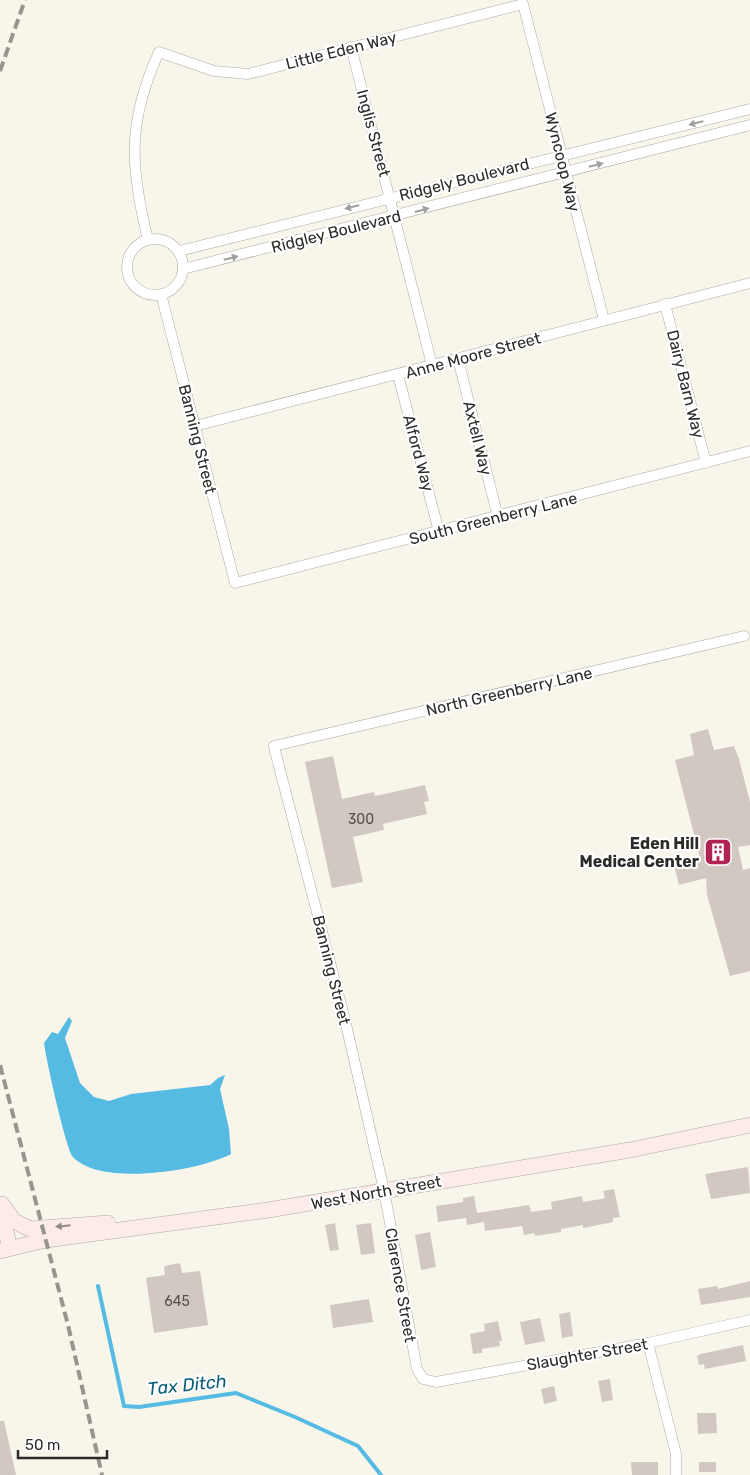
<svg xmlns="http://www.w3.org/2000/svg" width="750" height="1475" viewBox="0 0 750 1475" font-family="Rubik,sans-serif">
<rect width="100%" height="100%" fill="#f8f5eb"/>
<path fill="#56bbe3" d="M69,1017L72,1021L65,1038L80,1083L94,1097L109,1101L131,1094L210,1085L218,1078L225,1075L220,1089L229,1129L231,1154C199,1171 101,1187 73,1157C66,1149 46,1059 44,1043L52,1032L58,1034Z"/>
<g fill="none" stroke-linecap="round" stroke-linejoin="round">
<path stroke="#56bbe3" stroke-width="4" d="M98,1286L124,1406L139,1407L236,1393L295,1417L358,1446L381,1475"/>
</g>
<g fill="#d1c8c2">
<path d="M708,729L714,750L734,746L739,759L750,802V845L738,847L743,870L750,868V971L730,976L707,895L706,878L679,885L674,865L700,858L675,760L694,755L690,734Z"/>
<path d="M333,756L342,799L374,792L375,796L425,785L429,801L424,802L427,814L383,824L384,830L353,837L363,882L332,888L305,762Z"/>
<path d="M748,1167L750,1193L711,1199L705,1174Z"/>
<path d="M614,1189L620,1217L613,1218V1222L583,1228V1225L561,1229V1232L535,1236L534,1233L524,1235L522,1226L485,1231L484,1222L467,1225L466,1218L438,1222L436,1206L463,1202V1198L474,1196L477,1213L529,1205L531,1212L552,1209L551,1202L571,1198L582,1196L583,1202L601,1199L605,1198L603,1191Z"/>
<path d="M335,1223L339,1250L330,1251L325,1225Z"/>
<path d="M371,1223L375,1253L361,1255L356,1225Z"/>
<path d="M430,1232L436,1267L421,1270L415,1235Z"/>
<path d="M180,1263L182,1273L200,1271L208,1325L154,1333L146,1278L165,1275L164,1266Z"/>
<path d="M750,1281V1297L701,1305L698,1289L717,1286L718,1289Z"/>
<path d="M369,1299L373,1322L333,1328L330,1305Z"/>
<path d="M570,1312L573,1336L562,1338L559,1314Z"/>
<path d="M540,1318L545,1341L525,1345L520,1322Z"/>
<path d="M498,1321L502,1341H499L500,1346L482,1349V1353L473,1354L470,1334L485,1331L484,1324Z"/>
<path d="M743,1345L746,1361L705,1369L704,1364L699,1365L697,1356L701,1354Z"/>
<path d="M610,1379L613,1400L602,1402L598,1381Z"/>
<path d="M554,1386L557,1401L544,1404L541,1389Z"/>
<path d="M697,1413H716L717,1433L698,1434Z"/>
<path d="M0,1421H4L16,1475H0Z"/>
<path d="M631,1462H658V1475H632Z"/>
<rect x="699" y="1462" width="17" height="10"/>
</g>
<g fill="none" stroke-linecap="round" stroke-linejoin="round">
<g stroke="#aca9a1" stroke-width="11">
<g id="street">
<path d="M351,47L432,365"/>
<circle cx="155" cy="267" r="28"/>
<path d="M148,240C130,167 127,122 159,52L214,71L248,74L523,4L604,320"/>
<path d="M179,251L750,109"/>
<path d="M183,269L750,125"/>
<path d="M161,294L235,583L750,451"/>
<path d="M665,304L706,463"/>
<path d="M458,359L498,517"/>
<path d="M398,375L439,532"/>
<path d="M195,426L750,283"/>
<path d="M274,746L744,636"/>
<path d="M275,751L345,1020L384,1190L417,1369L423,1379L436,1382L648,1343L750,1320"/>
<path d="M648,1343L676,1454V1475"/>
</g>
</g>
<g stroke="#aca9a1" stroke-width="16">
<g id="secondary">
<path d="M2,1204L14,1221L30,1229L108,1223"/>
<path d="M2,1206V1216L10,1248"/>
<path d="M0,1251L46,1240L268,1210L630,1150L750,1125"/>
</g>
</g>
<use href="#street" stroke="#fff" stroke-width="10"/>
<use href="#secondary" stroke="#fcebe8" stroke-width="15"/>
<g stroke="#97958d" stroke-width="4" stroke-dasharray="10 5" stroke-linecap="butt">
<path d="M0,71L25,0"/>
<path d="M0,1065L68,1325L102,1475"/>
</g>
</g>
<defs><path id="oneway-solid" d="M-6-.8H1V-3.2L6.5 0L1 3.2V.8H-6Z" transform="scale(1.25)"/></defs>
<g fill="#a0a09e">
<use href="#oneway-solid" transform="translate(696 123) rotate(166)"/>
<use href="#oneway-solid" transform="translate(596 165) rotate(-14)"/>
<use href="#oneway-solid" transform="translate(352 207) rotate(166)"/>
<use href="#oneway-solid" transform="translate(422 210) rotate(-15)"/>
<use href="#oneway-solid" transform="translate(231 258) rotate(-14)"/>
</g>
<use fill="#948b88" href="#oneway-solid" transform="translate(63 1226) rotate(174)"/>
<defs>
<g id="building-square" transform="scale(1.4375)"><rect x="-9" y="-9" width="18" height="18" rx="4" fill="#b12254" stroke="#fff"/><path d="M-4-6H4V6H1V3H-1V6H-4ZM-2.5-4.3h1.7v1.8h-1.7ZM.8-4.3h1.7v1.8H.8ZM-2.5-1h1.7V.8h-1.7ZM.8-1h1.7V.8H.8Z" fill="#fff"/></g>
</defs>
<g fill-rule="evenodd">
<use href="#building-square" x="718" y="852"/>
</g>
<g text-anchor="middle" stroke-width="4.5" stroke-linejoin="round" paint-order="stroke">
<g font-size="14" fill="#55524e">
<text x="361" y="824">300</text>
<text x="177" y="1306">645</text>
</g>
<g font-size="16" fill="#2c2b27" stroke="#fff">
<text transform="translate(341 50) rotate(-14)" y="6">Little Eden Way</text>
<text transform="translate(374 133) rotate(75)" y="6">Inglis Street</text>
<text transform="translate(563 162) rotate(76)" y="6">Wyncoop Way</text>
<text transform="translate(464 179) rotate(-14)" y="6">Ridgely Boulevard</text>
<text transform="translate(336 231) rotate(-14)" y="6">Ridgley Boulevard</text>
<text transform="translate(473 355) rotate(-15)" y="6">Anne Moore Street</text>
<text transform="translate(686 384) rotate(76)" y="6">Dairy Barn Way</text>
<text transform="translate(478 438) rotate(76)" y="6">Axtell Way</text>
<text transform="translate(198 439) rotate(76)" y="6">Banning Street</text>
<text transform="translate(419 453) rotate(75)" y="6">Alford Way</text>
<text transform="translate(493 518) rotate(-14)" y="6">South Greenberry Lane</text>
<text transform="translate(509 691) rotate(-13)" y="6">North Greenberry Lane</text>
<text transform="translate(332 970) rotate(76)" y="6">Banning Street</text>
<text transform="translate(376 1192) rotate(-10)" y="6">West North Street</text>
<text transform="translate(401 1285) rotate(80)" y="6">Clarence Street</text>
<text transform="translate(587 1354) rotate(-10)" y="6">Slaughter Street</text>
</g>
<g font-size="16" font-weight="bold" fill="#2c2b27" stroke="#fff" text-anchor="end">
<text x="699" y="849">Eden Hill<tspan x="699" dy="18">Medical Center</tspan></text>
</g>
<g font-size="18" font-style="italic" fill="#085d79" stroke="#fff">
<text transform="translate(187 1385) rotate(-6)" y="6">Tax Ditch</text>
</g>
</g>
<path d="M18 1450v8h89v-8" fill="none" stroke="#2c2b27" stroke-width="2.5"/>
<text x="25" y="1450" font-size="15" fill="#2c2b27" stroke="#ffffff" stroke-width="4" paint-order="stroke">50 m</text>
</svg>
